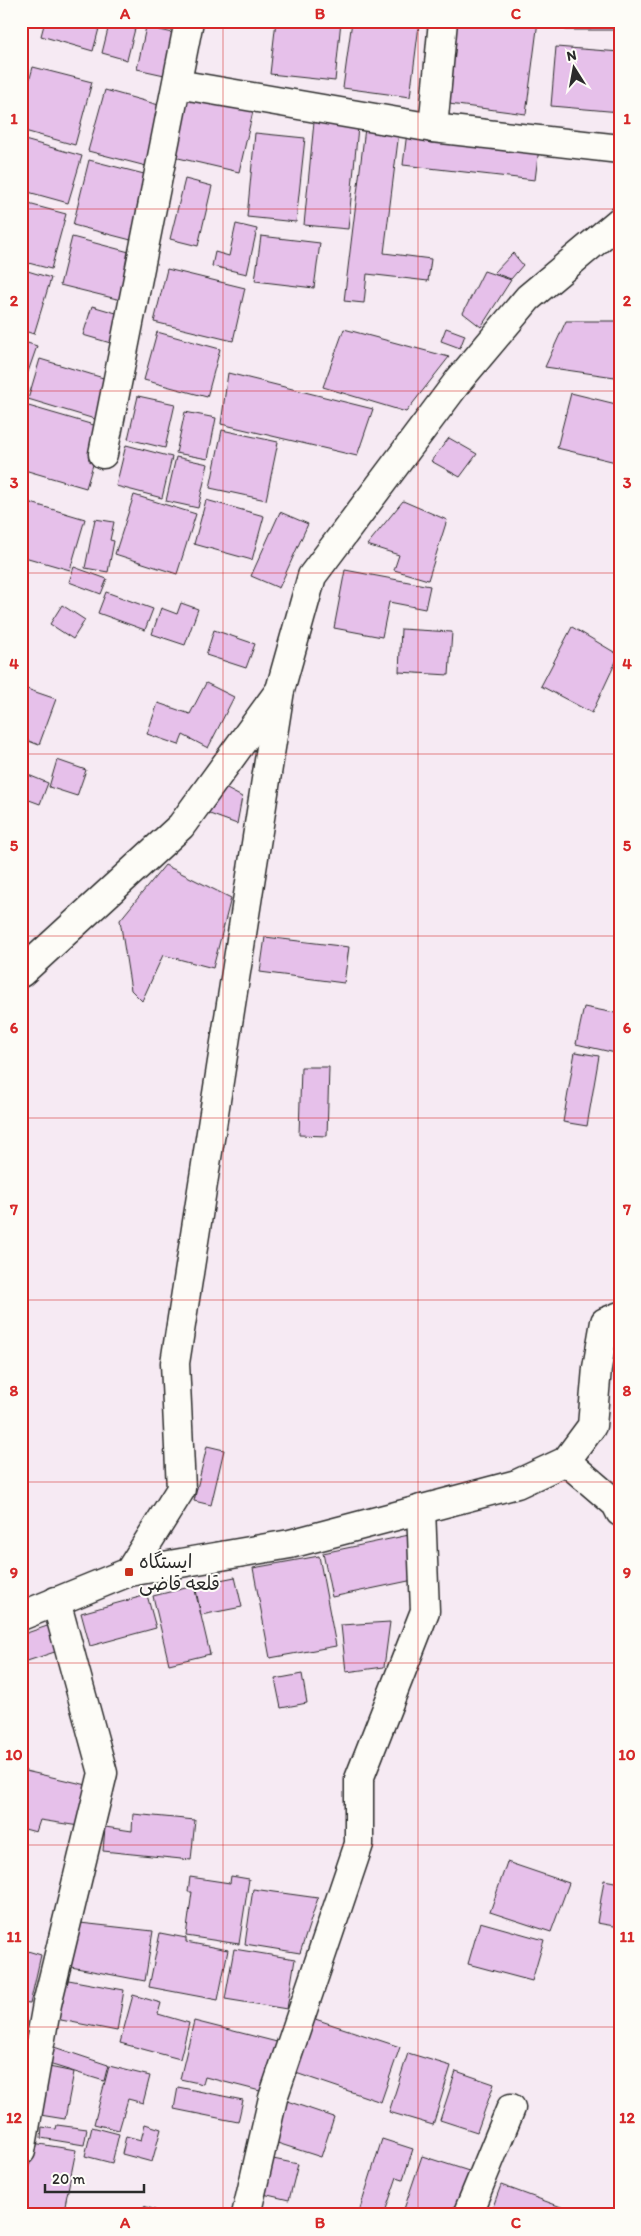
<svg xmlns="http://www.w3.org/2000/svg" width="641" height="2236" viewBox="0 0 641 2236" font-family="Itim,'Playpen Sans Arabic',sans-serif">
<rect width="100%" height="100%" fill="#f6eaf3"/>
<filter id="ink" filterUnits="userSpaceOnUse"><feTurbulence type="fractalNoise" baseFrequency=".02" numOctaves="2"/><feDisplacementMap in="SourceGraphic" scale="10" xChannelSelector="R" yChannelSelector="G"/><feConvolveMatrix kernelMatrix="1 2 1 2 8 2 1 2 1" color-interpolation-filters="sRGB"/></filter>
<g filter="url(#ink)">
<g fill="#e6c0ea" stroke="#2b2b2b">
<path d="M45,21H101L93,51L41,36Z"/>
<path d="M110,21H137L127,60L102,53Z"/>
<path d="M276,21H341L335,81L270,74Z"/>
<path d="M352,21H391L419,25L410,97L343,88Z"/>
<path d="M451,21H538L526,114L449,104L448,48Z"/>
<rect x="566" y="21" width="54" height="9"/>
<path d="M146,27L178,34L169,76L137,69Z"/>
<path d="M556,47L620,52V112L551,106Z"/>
<path d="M33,67L92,82L75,145L21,130V111Z"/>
<path d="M105,90L166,107L150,167L88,151Z"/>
<path d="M189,92L254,107L239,172L174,157Z"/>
<path d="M314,122L358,127L348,229L304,225Z"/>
<path d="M365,128L399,132L384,253L431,259L428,281L367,274L364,303L344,301Z"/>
<path d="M407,132L539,148L535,180L403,165Z"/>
<path d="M255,133L305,138L296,222L247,217Z"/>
<path d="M21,139L82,156L68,203L21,190Z"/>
<path d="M89,160L148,175L131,240L73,225Z"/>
<path d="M185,179L212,186L198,246L170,239Z"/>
<path d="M21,202L66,214L51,269L21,261Z"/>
<path d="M236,224L257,229L247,274L212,266L215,252L229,256Z"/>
<path d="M261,236L320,243L314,288L255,281Z"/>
<path d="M72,237L133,253L121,300L60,285Z"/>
<path d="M513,253L523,265L511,279L494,273Z"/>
<path d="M21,269L51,278L34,334L21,330Z"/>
<path d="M167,269L245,288L233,341L154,322Z"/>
<path d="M484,271L511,280L481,327L463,313Z"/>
<path d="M92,306L123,315L114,344L83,335Z"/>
<path d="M566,321H620V358L615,377L545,367Z"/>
<path d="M446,328L465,335L460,348L441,341Z"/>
<path d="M344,329L449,357L406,412L323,387Z"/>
<path d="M157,332L220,349L207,397L144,380Z"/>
<path d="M21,341L37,346L21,392Z"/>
<path d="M40,359L110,380L98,420L28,399Z"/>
<path d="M228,373L373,409L357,456L221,424Z"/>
<path d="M571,393L620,405V463L557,448Z"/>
<path d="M138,396L175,404L165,448L128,439Z"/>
<path d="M25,405L104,428L86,488L21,469V419Z"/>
<path d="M185,412L216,418L208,459L176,453Z"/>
<path d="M222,430L278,442L266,500L210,488Z"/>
<path d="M449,438L477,454L460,477L431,461Z"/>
<path d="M126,445L172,457L162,498L116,486Z"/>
<path d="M176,457L208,464L198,508L166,501Z"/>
<path d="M134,495L196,514L177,574L115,554Z"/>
<path d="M21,500L85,519L70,570L21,556Z"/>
<path d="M206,500L264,516L252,560L194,544Z"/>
<path d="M403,501L447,520L428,580L394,570L399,555L367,545Z"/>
<path d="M280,512L308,524L279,588L251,576Z"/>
<path d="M95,519L114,522L110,540L114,541L108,572L85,568Z"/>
<path d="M74,567L107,579L101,594L69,582Z"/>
<path d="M345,570L430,586L425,609L389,602L382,637L334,628Z"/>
<path d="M106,592L153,609L145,630L98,613Z"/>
<path d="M181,603L198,609L185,645L152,634L161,608L177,614Z"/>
<path d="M62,605L85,620L73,639L50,624Z"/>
<path d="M572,627L619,655L592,713L541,686Z"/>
<path d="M401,629L452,632L449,675L399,672Z"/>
<path d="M214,630L255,644L246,668L206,655Z"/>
<path d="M206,683L234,697L208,748L183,735L179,745L147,734L158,703L190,714Z"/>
<path d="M21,687L56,699L39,745L21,738Z"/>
<path d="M57,760L86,770L77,796L49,787Z"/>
<path d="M21,772L48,783L40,804L21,797Z"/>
<path d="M225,788L242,797L237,824L207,813Z"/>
<path d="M165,865L231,898L213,968L163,955L142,1001L131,990L120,920Z"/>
<path d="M265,937L349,947L344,983L260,972Z"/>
<path d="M584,1007L620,1014V1054L576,1044Z"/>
<path d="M575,1052L599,1056L587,1126L563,1122Z"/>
<path d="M301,1067H329L327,1136L299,1135Z"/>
<path d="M207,1446L224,1450L211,1505L194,1501Z"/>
<path d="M409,1535L418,1579L332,1597L323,1553Z"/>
<path d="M319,1556L336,1646L270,1658L253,1568Z"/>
<path d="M235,1577L242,1607L201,1615L195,1585Z"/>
<path d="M194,1586L210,1654L169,1664L153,1596Z"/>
<path d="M147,1595L156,1628L90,1646L81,1613Z"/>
<path d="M59,1622L67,1648L21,1663V1635Z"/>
<path d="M390,1622L384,1667L346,1672L341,1625Z"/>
<path d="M302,1674L307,1703L281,1708L275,1679Z"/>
<path d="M21,1770L87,1785L79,1826L40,1820L36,1832L21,1828Z"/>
<path d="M133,1814L195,1820L191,1860L103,1851L105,1827L132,1831Z"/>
<path d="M507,1862L569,1883L551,1932L490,1912Z"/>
<path d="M231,1876L249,1879L239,1944L186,1936L192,1892H188L190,1877L230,1883Z"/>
<path d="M604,1880L620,1883V1927L597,1923Z"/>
<path d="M253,1889L318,1898L300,1953L245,1944Z"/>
<path d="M480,1922L544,1940L532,1981L468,1964Z"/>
<path d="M80,1923L153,1931L145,1981L71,1967Z"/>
<path d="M160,1933L186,1938V1942L228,1950L218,2000L149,1987Z"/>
<path d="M21,1949L41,1955L30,2004L21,2003Z"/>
<path d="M234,1949L295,1959L287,2009L225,1999Z"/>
<path d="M63,1979L124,1990L117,2031L56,2019Z"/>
<path d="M133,1995L161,2003L158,2014L189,2023L180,2059L120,2043Z"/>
<path d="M306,2016L400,2047L381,2102L287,2070Z"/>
<path d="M194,2021L277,2042L264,2092L205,2077L203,2084L180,2079Z"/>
<path d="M54,2047L108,2065L104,2081L49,2064Z"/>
<path d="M408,2053L451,2066L433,2125L389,2112Z"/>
<path d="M109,2066L150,2076L143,2103L128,2099L119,2130L94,2124Z"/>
<path d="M49,2067L74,2072L65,2119L40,2115Z"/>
<path d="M456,2071L494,2084L477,2132L440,2120Z"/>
<path d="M178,2087L243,2100L238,2122L174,2109Z"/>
<path d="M284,2100L334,2117L321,2157L271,2141Z"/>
<path d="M145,2124L161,2129L152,2162L122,2154L126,2136L141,2140Z"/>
<path d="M57,2125L87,2129L84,2145L41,2138L42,2127L56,2129Z"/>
<path d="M92,2127L119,2134L112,2163L85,2156Z"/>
<path d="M382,2139L413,2149L403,2179L397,2177L384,2215H358Z"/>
<path d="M33,2143L76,2150L63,2215L21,2209Z"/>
<path d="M422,2156L472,2172L458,2215H402Z"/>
<path d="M268,2158L298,2164L289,2200L259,2193Z"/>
<path d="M501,2185L564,2208L561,2215H490Z"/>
<path d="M144,2206L168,2215H140Z"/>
<path d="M565,2210L578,2215H563Z"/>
</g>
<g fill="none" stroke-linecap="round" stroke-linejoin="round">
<g stroke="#2b2b2b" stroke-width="31">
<g id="minor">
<path d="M177,84L433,128L620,149"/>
<path d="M433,128L443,21"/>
<path d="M103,454L189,21"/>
<path d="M21,973L181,826L280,690"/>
<path d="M566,1461L616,1504L620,1512"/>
<path d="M129,1572L290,1544L517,1484L566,1461L592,1426L597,1368L605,1322L620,1316"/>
<path d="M21,2151L47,2004L103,1773L56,1601"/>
<path d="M246,2215L273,2098L359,1844V1779L425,1611L421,1509"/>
<path d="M467,2215L511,2108"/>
</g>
</g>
<g stroke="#2b2b2b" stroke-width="31">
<path id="tertiary" d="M21,1616L129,1572L181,1489L175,1363L280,690L312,576L459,380L528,298L620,221"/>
</g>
<use href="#minor" stroke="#fdfcf7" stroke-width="28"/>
<use href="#tertiary" stroke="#fdfcf7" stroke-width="28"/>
</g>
</g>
<path fill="none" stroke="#d62828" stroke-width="1" stroke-opacity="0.55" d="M223,21V2215M418,21V2215M21,209H620M21,391H620M21,573H620M21,754H620M21,936H620M21,1118H620M21,1300H620M21,1482H620M21,1663H620M21,1845H620M21,2027H620"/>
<rect fill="#c8321e" stroke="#fdfcf7" stroke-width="2" x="124" y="1567" width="10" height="10" rx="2.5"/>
<g text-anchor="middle" stroke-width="4" stroke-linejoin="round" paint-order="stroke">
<g font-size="19" fill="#2b2b2b" stroke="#fdfcf7" text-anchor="start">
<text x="139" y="1568">ایستگاه<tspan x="139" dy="22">قلعه قاضی</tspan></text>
</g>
</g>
<rect width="641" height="2236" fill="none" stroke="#fdfcf7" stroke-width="55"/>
<g transform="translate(574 68) rotate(349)" stroke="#fdfcf7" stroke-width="4" paint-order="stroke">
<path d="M0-4L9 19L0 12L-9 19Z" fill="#2b2b2b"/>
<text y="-8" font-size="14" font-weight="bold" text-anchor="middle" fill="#2b2b2b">N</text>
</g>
<path d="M45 2184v8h99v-8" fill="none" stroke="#2b2b2b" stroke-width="2.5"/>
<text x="52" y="2184" font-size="15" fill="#2b2b2b" stroke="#fdfcf7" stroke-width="4" paint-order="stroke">20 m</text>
<rect x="28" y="28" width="586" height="2180" fill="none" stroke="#d62828" stroke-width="2"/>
<g font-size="16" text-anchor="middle" font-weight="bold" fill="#d62828">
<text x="125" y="19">A</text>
<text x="320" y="19">B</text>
<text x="516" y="19">C</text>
<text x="14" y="124">1</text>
<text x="627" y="124">1</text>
<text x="14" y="306">2</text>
<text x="627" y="306">2</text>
<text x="14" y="488">3</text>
<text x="627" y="488">3</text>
<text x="14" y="669">4</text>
<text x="627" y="669">4</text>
<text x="14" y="851">5</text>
<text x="627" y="851">5</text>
<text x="14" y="1033">6</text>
<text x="627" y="1033">6</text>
<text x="14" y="1215">7</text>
<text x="627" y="1215">7</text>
<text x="14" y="1396">8</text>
<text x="627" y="1396">8</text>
<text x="14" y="1578">9</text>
<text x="627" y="1578">9</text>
<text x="14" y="1760">10</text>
<text x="627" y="1760">10</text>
<text x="14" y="1942">11</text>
<text x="627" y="1942">11</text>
<text x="14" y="2123">12</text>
<text x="627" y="2123">12</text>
<text x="125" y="2228">A</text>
<text x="320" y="2228">B</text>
<text x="516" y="2228">C</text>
</g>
</svg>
